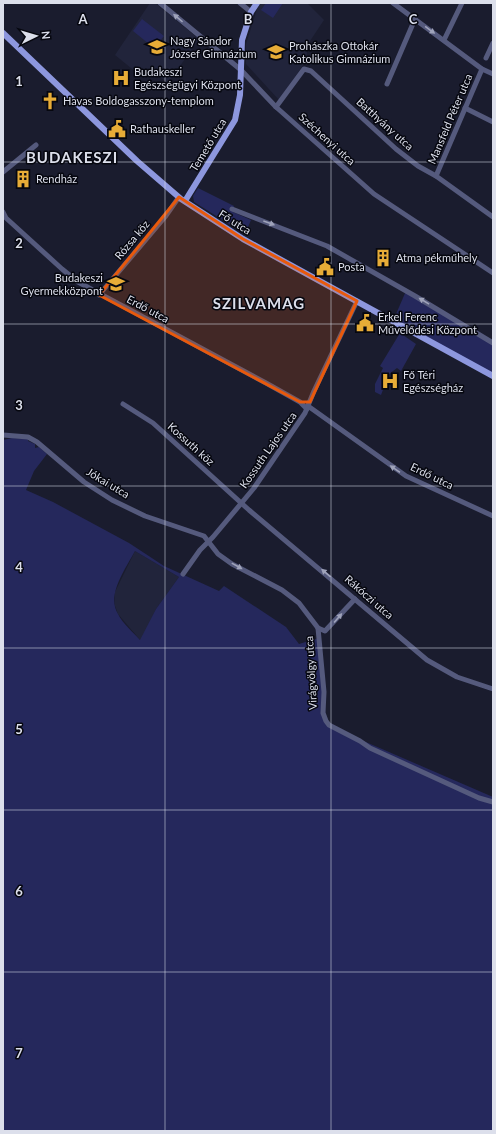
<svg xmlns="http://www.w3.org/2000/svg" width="496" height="1134" viewBox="0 0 496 1134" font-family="Lato,sans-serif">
<rect width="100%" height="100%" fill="#1a1c2e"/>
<g fill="#21243b">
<path d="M150,3H155L199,39L168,83L148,68L142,77L115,55Z"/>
<path d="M261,3H307L324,20L308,44L306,61L279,100L246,64V44L257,9Z"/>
<path d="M135,551L179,577L156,609L141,641L118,614L115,606V592Z"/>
</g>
<g fill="#25285c" fill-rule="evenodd">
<path d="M266,3H283L273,18L261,10Z"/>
<path d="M142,19L164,36L154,48L133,31Z"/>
<path d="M198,188L234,206L233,212L251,220L245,234L194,202L193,196Z"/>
<path d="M406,291L493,343V376L393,321Z"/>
<path d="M400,333L416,344L401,371L397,368L389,374L381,395L375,392V384L383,368L380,366Z"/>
<path d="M12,438L28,439V441L35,444V448L39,447L47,454L34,471L26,490L53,502L129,543L164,566L219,591L224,586L286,627L299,644L319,638L326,721L345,733L493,797V1131H3V440ZM135,551L179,577L156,609L140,640C133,632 123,624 118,614C106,595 126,568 135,551Z"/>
</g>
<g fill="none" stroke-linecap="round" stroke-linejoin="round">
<g stroke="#555a7d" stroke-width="5">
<path d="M160,3L241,70L276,107L374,194L493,273"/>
<path d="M240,3L251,12"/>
<path d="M393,3L482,69L493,74"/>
<path d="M444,40L462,3"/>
<path d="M486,58L493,43"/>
<path d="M387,84L415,19"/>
<path d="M276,107L304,69L311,71L396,149L418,166L436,176L493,217"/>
<path d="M465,108L493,122"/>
<path d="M3,172L36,145"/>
<path d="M436,176L482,69"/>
<path d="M232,209L327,246L415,296L493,343"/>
<path d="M3,212L6,218L62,269L78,282L266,383L300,402L307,409"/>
<path d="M99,295L165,217L179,197"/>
<path d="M123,404L153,423L249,510L427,660L457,677L493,689"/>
<path d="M308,406L406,476L493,516"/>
<path d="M3,435L28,437L37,442L84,482L112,500L145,516L204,536L218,554L232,564L282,590L299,603L318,628L324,692L323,713L326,721L329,725L360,741L370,748L479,798L493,802"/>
<path d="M183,574L200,550L213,537L254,488L305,413L314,391L357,301"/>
<path d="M318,628L325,631L355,599"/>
</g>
<g stroke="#8d97de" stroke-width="6">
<path d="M3,33L137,161L181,199L243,239L493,376"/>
<path d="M185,201L235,120L240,95L242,40L251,12L257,3"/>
</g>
</g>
<defs><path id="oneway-solid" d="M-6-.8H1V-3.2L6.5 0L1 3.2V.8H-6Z"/></defs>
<g fill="#9fa3ba">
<use href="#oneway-solid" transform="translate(178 18) rotate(-140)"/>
<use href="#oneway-solid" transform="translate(430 30) rotate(36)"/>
<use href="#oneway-solid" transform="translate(269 223) rotate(20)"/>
<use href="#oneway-solid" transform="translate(424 301) rotate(-149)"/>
<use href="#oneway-solid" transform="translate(395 469) rotate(-146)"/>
<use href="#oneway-solid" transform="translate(237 566) rotate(29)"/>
<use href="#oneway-solid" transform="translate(326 573) rotate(-139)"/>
<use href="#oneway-solid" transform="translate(338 618) rotate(-49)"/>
</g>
<path fill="#e8590c" fill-opacity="0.2" stroke="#e8590c" stroke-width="3" stroke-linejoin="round" d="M179,197L243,239L357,301L310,402H300L99,295Z"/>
<path fill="none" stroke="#dcdfeb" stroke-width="1" stroke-opacity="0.55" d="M165,3V1131M331,3V1131M3,162H493M3,324H493M3,486H493M3,648H493M3,810H493M3,972H493"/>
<defs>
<g id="school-bare" transform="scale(1.38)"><path d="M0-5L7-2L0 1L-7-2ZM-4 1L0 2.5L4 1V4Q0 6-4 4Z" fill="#e7ac37" stroke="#06070f" stroke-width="2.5" paint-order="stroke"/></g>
<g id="hospital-bare" transform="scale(1.38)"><path d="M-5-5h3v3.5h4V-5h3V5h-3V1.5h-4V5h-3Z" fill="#e7ac37" stroke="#06070f" stroke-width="2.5" paint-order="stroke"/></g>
<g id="church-bare" transform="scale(1.38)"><path d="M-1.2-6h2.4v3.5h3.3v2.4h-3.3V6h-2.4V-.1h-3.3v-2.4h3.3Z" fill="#e7ac37" stroke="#06070f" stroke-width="2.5" paint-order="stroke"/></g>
<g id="civic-bare" transform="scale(1.38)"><path d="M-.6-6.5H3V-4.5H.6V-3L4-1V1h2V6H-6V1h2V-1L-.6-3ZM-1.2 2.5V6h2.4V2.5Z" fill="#e7ac37" stroke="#06070f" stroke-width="2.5" paint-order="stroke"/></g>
<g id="building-bare" transform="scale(1.38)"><path d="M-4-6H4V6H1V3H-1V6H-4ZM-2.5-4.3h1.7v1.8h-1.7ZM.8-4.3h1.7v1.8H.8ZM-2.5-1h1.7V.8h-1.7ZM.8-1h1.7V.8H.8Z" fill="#e7ac37" stroke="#06070f" stroke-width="2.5" paint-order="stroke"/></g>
</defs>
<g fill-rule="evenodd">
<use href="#school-bare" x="157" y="47"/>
<use href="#school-bare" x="276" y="52"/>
<use href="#hospital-bare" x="121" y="78"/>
<use href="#church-bare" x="50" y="101"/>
<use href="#civic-bare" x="117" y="129"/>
<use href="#building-bare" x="23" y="179"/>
<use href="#building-bare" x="383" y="258"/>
<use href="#civic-bare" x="325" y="267"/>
<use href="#school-bare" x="116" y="284"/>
<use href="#civic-bare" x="365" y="323"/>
<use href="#hospital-bare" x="390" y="381"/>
</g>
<g text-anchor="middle" stroke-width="3" stroke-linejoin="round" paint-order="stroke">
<g font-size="11" fill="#dcdfeb" stroke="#06070f" text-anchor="start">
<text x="170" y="45">Nagy Sándor<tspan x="170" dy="13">József Gimnázium</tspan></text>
<text x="289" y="50">Prohászka Ottokár<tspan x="289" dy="13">Katolikus Gimnázium</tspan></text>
<text x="134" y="76">Budakeszi<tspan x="134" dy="13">Egészségügyi Központ</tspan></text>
<text x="63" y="105">Havas Boldogasszony-templom</text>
<text x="130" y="133">Rathauskeller</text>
<text x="36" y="183">Rendház</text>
<text x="396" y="262">Atma pékműhely</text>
<text x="338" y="271">Posta</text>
<text x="103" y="282" text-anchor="end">Budakeszi<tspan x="103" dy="13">Gyermekközpont</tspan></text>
<text x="378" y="321">Erkel Ferenc<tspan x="378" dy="13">Művelődési Központ</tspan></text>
<text x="403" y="379">Fő Téri<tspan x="403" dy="13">Egészségház</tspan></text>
</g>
<g font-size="11" fill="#dcdfeb" stroke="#06070f">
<text transform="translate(450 119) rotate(-67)" y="4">Mansfeld Péter utca</text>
<text transform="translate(385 124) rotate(42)" y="4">Batthyány utca</text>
<text transform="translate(327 139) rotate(42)" y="4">Széchenyi utca</text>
<text transform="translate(208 145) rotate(-59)" y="4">Temető utca</text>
<text transform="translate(235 222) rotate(32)" y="4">Fő utca</text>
<text transform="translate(132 240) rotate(-50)" y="4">Rózsa köz</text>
<text transform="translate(148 309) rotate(28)" y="4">Erdő utca</text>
<text transform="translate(191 444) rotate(42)" y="4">Kossuth köz</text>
<text transform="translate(268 450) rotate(-55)" y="4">Kossuth Lajos utca</text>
<text transform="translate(432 476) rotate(26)" y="4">Erdő utca</text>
<text transform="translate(108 483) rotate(31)" y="4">Jókai utca</text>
<text transform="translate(369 597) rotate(41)" y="4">Rákóczi utca</text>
<text transform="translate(311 673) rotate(-93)" y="4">Virágvölgy utca</text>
</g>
<g font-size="15" font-weight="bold" letter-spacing="1" fill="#dcdfeb" stroke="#06070f">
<text x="72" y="163">BUDAKESZI</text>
<text x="259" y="309">SZILVAMAG</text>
</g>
</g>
<g font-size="13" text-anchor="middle" font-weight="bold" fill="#dcdfeb" stroke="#06070f" stroke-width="3" stroke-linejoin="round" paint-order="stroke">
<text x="83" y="24">A</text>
<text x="248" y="24">B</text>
<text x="413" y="24">C</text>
<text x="19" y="86">1</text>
<text x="19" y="248">2</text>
<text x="19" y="410">3</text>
<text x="19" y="572">4</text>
<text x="19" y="734">5</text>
<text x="19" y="896">6</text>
<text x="19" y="1058">7</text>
</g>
<rect width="496" height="1134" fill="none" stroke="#dcdfeb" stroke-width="8"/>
<g transform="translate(36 36) rotate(85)" stroke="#06070f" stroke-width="3" paint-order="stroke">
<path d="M0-3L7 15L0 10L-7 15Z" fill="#dcdfeb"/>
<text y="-6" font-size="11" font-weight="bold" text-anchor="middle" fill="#dcdfeb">N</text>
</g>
</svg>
